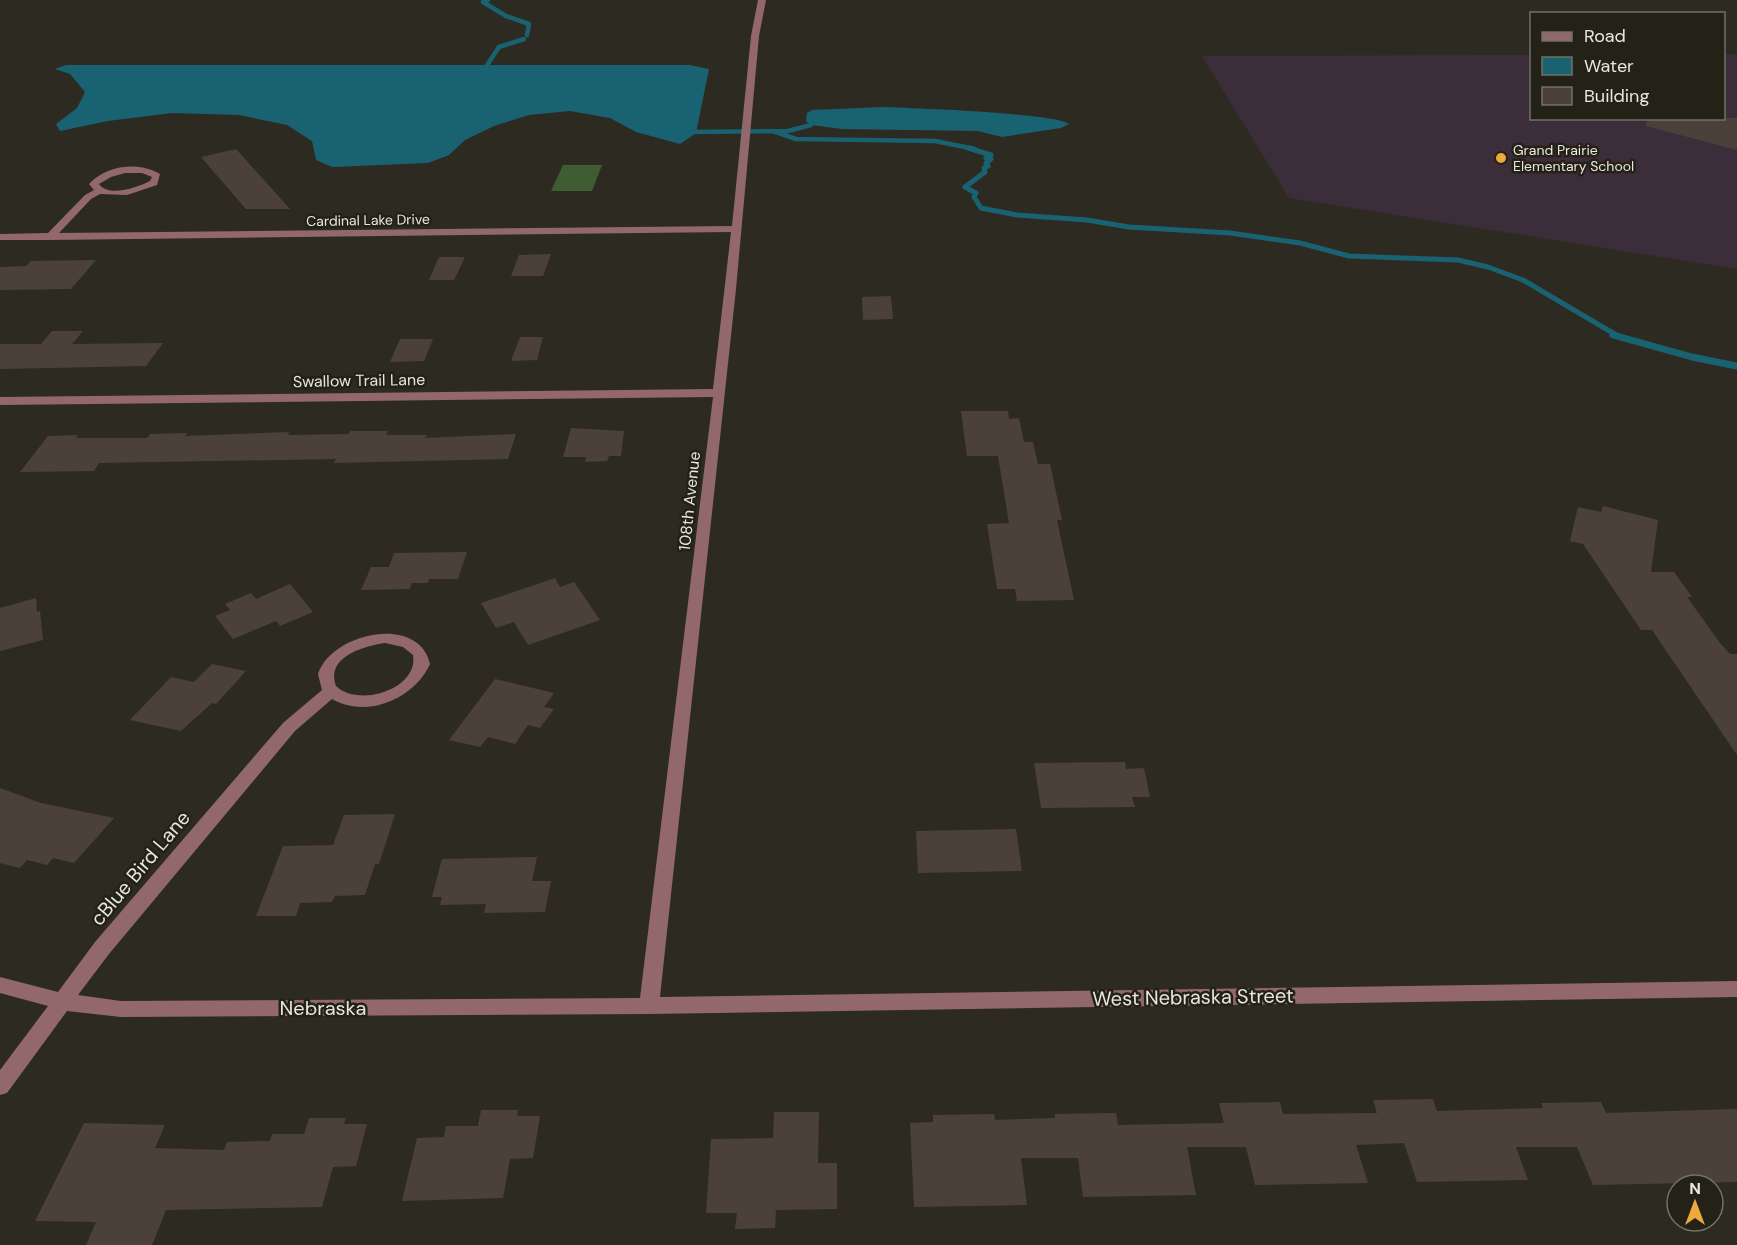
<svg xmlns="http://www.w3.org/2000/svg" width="1737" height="1245" viewBox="0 0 1737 1245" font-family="'DM Sans',sans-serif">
<rect width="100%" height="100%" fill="#2d2b21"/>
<path fill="#3c2d3a" d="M1724,54H1737V269L1289,198L1202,56L1531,55L1532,118H1724Z"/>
<path fill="#3f5c33" d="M563,165H602L592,191H551Z"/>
<g fill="#196272">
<path d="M66,65H690L709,69L696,133L680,144L636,132L610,118L570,111L529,115L494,126L465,140L449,155L428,163L332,167L316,160L312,141L287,125L239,115L172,113L108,121L60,131L56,124L77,108L85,92L70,74L55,69Z"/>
<path d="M883,107C910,108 1056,113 1069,124L1061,128L1002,137L978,131L842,129L811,125L806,121L807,113L812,110Z"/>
</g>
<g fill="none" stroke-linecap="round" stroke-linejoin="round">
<g stroke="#196272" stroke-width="4.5">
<path d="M488,0L483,2L506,16L529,24L527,35"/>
<path d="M487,65L499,47L524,39"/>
<path d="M773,131L796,139L935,141L975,149"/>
<path d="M687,132L788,131L811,125"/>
</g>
<path stroke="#196272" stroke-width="5" d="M968,148L991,155L986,158L991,159L986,163L988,166L984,168L985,172L965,187L976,193L974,197L981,208L1017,215L1087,220L1129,227L1230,233L1300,243L1349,256L1458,260L1488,267L1523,280L1618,336"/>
<path stroke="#196272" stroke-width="7" d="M1613,335L1692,357L1737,366"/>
</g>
<g fill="#4c403b">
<path d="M1647,118H1737V150L1646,126Z"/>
<path d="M236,149L290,209H246L201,157Z"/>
<path d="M551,254L543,276H511L519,255Z"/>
<path d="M439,257H465L454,280H429Z"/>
<path d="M96,260L71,289L0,290V267L26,266L31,261Z"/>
<path d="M891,296L893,319L863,320L862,297Z"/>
<path d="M52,331H83L72,344L163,343L146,366L0,369V344H41Z"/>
<path d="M520,337H543L537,360L511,361Z"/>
<path d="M400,339H433L424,361L390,362Z"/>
<path d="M961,411H1008L1009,419L1019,418L1024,442H1033L1038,464H1050L1062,520H1057L1074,600L1017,601L1015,589H997L987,524L1009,523L998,456H967Z"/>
<path d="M571,428L624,431L621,456H609L607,461L585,462L586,457H563Z"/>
<path d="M350,431H388L386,435H427L425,438L516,434L508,459L334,463L336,459L99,463L94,471L20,472L48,436L78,435L76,438H147L150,434L187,433L185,436L289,432L288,435L349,434Z"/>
<path d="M1603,506L1658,520L1651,572H1674L1692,597H1687L1720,643L1730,654H1737V755L1652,630H1641L1583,544L1570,541L1578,507L1601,512Z"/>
<path d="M467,552L458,579H429L428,583H412L410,589L361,590L371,567H389L394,553Z"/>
<path d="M555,578L560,587L574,582L600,620L528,645L514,622L496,628L481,603Z"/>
<path d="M290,584L313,612L280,626L276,621L233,639L215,616L230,610L225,604L251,593L256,599Z"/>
<path d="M36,598L37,612L40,611L43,640L0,651V608Z"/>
<path d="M212,664L246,671L216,704L212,703L181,731L130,720L171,677L194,682Z"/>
<path d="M495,679L554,693L544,707L554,709L540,728L528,725L515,744L488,737L480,747L449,740Z"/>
<path d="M1125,762L1126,769L1144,768L1150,797H1132L1135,807L1041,808L1034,763Z"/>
<path d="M0,788L41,803L114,818L74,863L53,858L47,865L27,860L20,868L0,863Z"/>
<path d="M395,814L379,864H375L365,895L335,896L332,902L300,903L296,916H256L283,846L333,845L344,815Z"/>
<path d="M1016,829L1022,871L918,873L916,831Z"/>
<path d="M537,857L532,881H551L545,912L484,913L486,904L440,905L442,897H432L442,859Z"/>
<path d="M1433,1099L1437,1111L1543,1108L1541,1103L1601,1102L1606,1113L1737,1109V1182L1593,1185L1577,1147H1516L1528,1180L1417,1182L1404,1143L1356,1145L1368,1183L1255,1185L1246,1147H1187L1196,1195L1083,1197L1078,1158H1021L1027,1205L914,1207L910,1123L933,1122V1115L994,1114L995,1120L1055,1118V1114L1116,1113L1118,1125L1224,1123L1219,1103L1280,1102L1283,1114L1377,1113L1373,1100Z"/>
<path d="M481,1110H518L517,1116H540L533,1158L510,1159L503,1198L402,1201L417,1138L444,1137L446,1126H478Z"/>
<path d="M774,1112H819L818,1163H837V1209L776,1210L775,1228L735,1229L737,1213H706L711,1139L773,1138Z"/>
<path d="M309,1118H346L344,1124H367L356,1166L333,1167L322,1207L166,1210L152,1245H86L96,1222L35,1221L84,1123L165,1125L155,1148L224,1150L227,1142L270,1141L272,1134H304Z"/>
</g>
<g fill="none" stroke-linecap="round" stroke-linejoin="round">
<path fill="#92686c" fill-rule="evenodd" d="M758,0H766L759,36L736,289L660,997L1737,981V997L649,1014L121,1017L67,1011L7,1093L0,1095V1070L48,1006L0,993V977L58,992L95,942L283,723L322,690L318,674C332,632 419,614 430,664C414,699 367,719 332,699L295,731L109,954L78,995L121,1001L640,998L713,397L0,405V397L713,389L731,232L50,240H0V234L48,233L85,195L94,190L89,184C106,165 139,161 160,174L157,185L127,195L100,194L91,199L59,233L732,226L751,36ZM125,173H142L152,177L150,181C138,187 109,198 99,184L111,177ZM385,643L403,647L413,655C419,689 358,708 336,686C325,657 364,646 385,643Z"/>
</g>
<circle fill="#ebaa39" stroke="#242117" stroke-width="2" cx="1501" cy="158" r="6"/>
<g text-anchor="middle" stroke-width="5" stroke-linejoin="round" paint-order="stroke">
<g font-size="14" fill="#e7e6df" stroke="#242117" text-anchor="start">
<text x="1513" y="155">Grand Prairie<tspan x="1513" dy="16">Elementary School</tspan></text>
</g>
<g font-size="14" fill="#e7e6df" stroke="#242117">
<text transform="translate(368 220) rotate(-1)" y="5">Cardinal Lake Drive</text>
</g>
<g font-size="16" fill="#e7e6df" stroke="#242117">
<text transform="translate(359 380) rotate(-1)" y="6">Swallow Trail Lane</text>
<text transform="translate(689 501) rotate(-84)" y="6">108th Avenue</text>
</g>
<g font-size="20" fill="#e7e6df" stroke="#242117">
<text transform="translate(140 868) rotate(-50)" y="7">cBlue Bird Lane</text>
<text transform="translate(1193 997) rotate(-1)" y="7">West Nebraska Street</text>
<text x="323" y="1015">Nebraska</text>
</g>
</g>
<rect x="1530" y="12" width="195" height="108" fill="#242117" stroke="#727067" stroke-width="1.5"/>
<rect x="1542" y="32" width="30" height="9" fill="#92686c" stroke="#727067" stroke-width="1.5"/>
<text x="1584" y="42" font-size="18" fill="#e7e6df">Road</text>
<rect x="1542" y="57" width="30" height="18" fill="#196272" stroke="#727067" stroke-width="1.5"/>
<text x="1584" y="72" font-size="18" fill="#e7e6df">Water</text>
<rect x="1542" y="87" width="30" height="18" fill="#4c403b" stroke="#727067" stroke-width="1.5"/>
<text x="1584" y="102" font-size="18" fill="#e7e6df">Building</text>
<g transform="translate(1695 1203)"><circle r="28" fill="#242117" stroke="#727067" stroke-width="1.5"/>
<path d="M0-4.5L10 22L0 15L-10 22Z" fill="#ebaa39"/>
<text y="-9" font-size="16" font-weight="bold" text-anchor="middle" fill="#e7e6df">N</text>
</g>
</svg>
